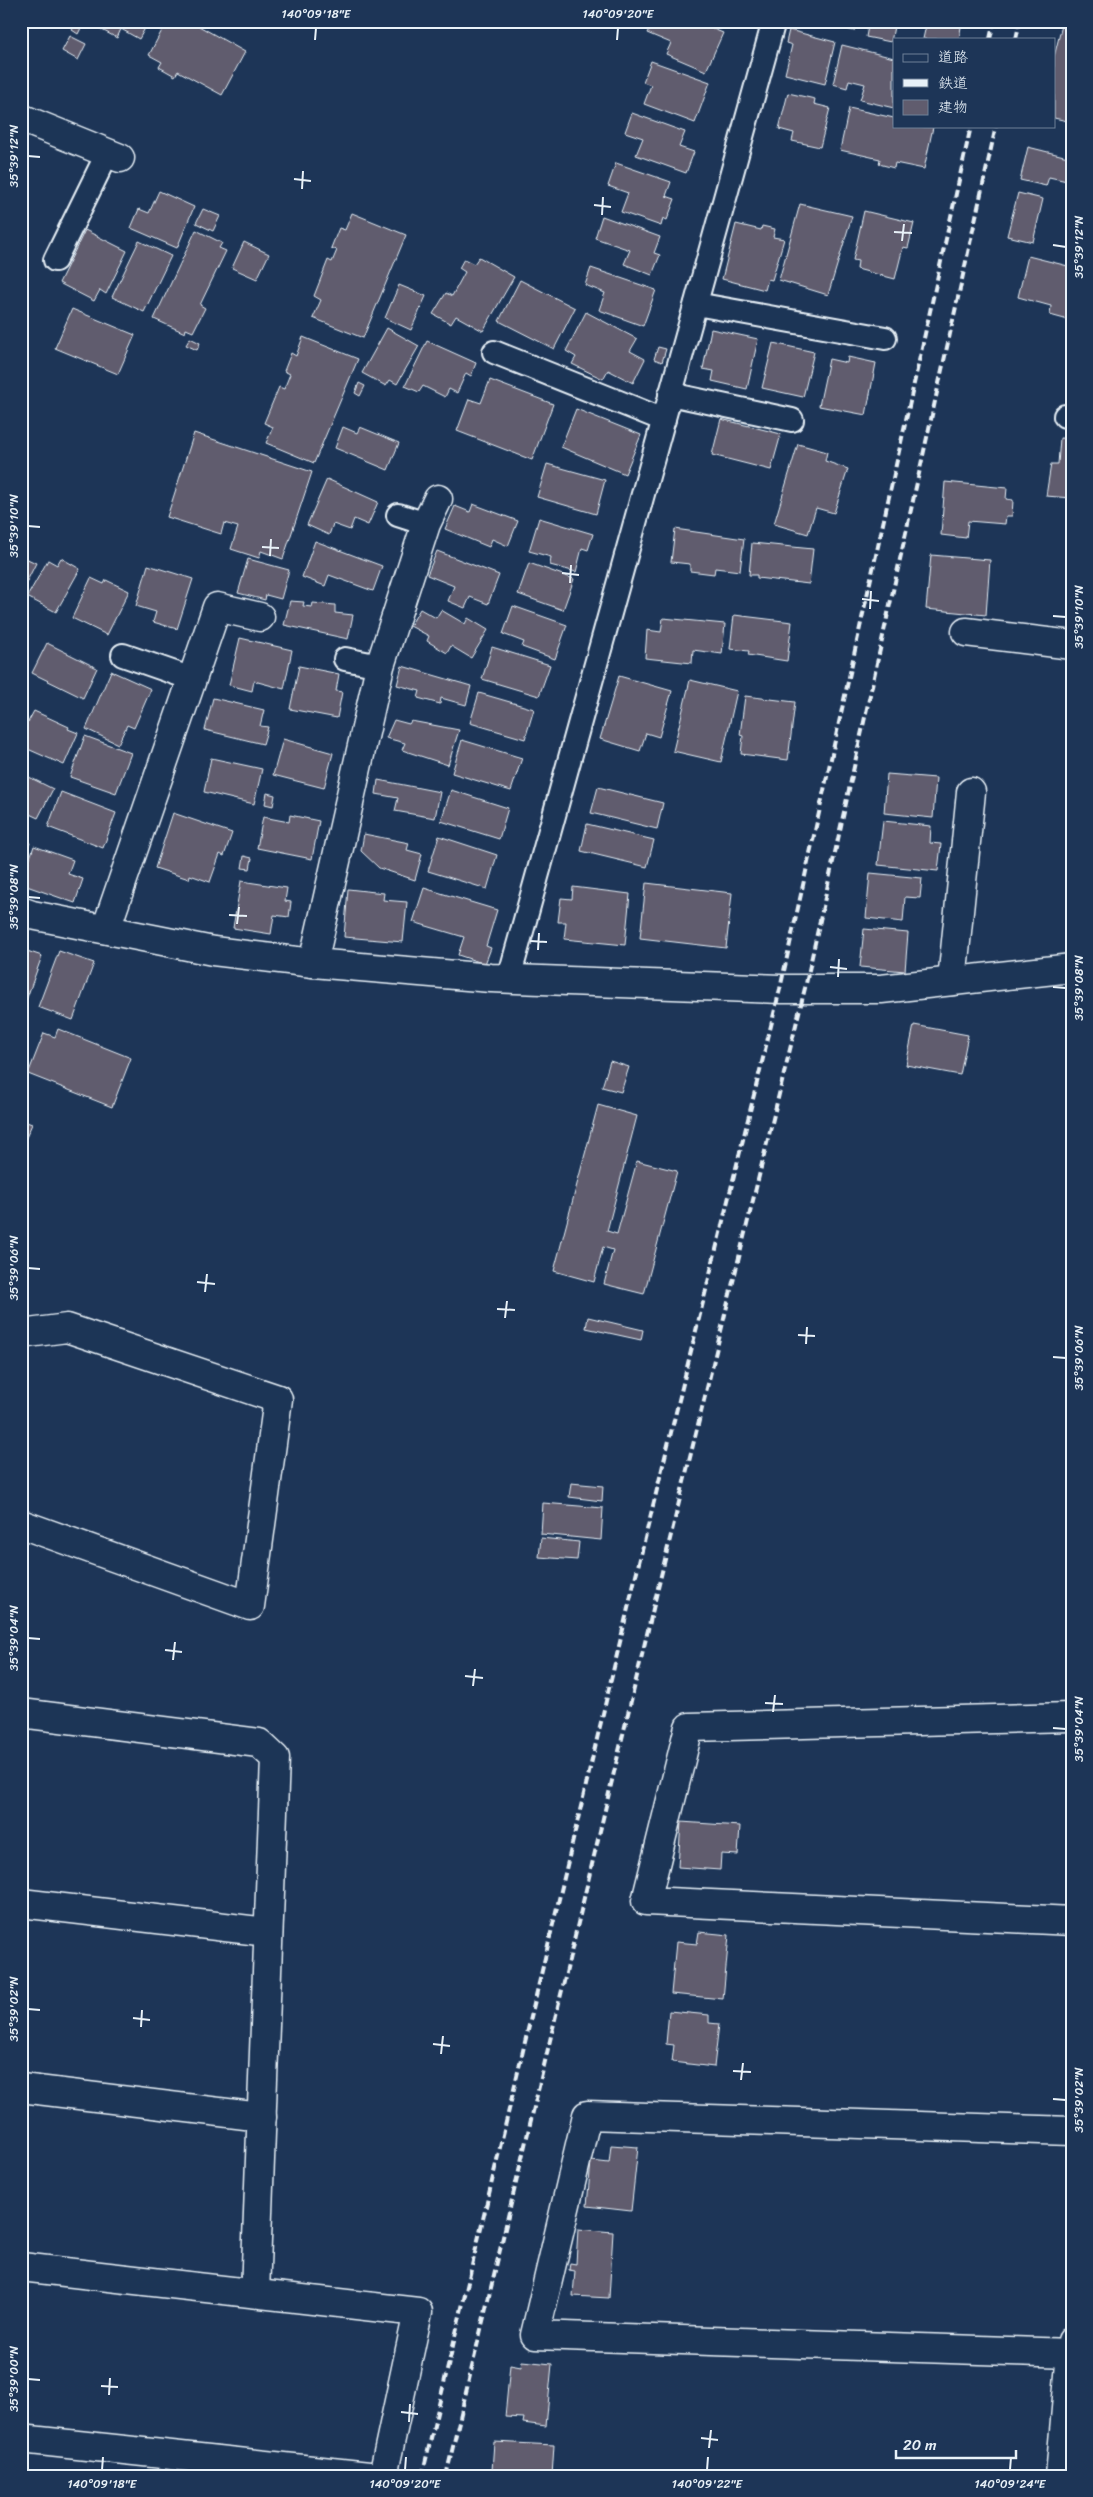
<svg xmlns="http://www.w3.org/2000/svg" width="1093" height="2497" viewBox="0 0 1093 2497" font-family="Sriracha,'Klee One',sans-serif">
<rect width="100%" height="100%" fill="#1d3557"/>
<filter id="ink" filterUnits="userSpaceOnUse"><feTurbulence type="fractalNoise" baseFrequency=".02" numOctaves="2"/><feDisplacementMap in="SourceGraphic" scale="10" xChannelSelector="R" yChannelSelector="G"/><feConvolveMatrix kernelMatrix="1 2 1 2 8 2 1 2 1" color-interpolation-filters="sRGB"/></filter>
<g filter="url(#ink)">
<g fill="#605c6e" stroke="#e8f1f8">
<path d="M85,21H149L139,39L121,29L117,38Z"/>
<path d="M167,21H190L245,52L222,95L178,71L175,76L159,67L162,62L149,55Z"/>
<path d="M653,21H694L723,33L706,71L666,54L671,43L647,33Z"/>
<path d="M813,21H856L854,31Z"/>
<path d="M869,21H895L891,42L866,37Z"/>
<path d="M927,21H962L959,39H923Z"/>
<path d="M76,22L82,26L78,34L72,30Z"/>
<path d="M1062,25L1072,27V122L1054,118V57Z"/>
<path d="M789,30L835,42L825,84L785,74L792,45L786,43Z"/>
<path d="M70,36L86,44L78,60L62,51Z"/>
<path d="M842,45L894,58V108L860,100L865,84L849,80L847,88L833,84Z"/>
<path d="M651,61L710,82L695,123L644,104L651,85L643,82Z"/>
<path d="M788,93L815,99L814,104L830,108L820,147L792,141L794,133L779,129Z"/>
<path d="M849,108L894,118V126L933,127L924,169L895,163L894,168L879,164L880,159L840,150Z"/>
<path d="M632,113L685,132L679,147L694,152L686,173L636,155L643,138L625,132Z"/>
<path d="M1028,147L1072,158L1067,181L1049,177L1046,186L1020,180Z"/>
<path d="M616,163L671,182L666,196L675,199L667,220L663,218L661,226L621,212L628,193L608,186Z"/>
<path d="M159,191L194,207L177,248L131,228L139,209L149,213Z"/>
<path d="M1018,193L1043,199L1033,242L1007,236Z"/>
<path d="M800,204L852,216L828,295L779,280Z"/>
<path d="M203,209L220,216L213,231L196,223Z"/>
<path d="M864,211L914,223L908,248L903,247L895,279L857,269L858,261L853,260Z"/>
<path d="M352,213L406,235L363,338L313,318L321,300L314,296L328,260L332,262L337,250L331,248L339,228L345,230Z"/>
<path d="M602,216L660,237L654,253L660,255L652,275L624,264L630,250L595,238Z"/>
<path d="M736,224L761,230L762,226L775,229L773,237L784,239L772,280L768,279L765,290L722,279Z"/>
<path d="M85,230L127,251L106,294L100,290L94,301L59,283Z"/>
<path d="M196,230L222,243L219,248L226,251L200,305L205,308L193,332L186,329L185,333L154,319Z"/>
<path d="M139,241L171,256L144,312L112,297Z"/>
<path d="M244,242L269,254L257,279L232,268Z"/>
<path d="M1028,256L1072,267V321L1050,315L1051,306L1018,297Z"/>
<path d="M479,257L514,277L483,331L456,316L451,324L433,314L446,293L452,296L465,272L459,268L464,259L474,264Z"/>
<path d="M591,268L656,290L643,326L599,310L605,293L585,285Z"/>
<path d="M520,280L575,308L554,349L499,321Z"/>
<path d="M399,285L426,296L411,330L385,318Z"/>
<path d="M72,309L135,335L118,374L55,348Z"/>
<path d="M586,312L637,339L630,351L645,359L633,383L608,370L603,379L572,364L576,357L566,351Z"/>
<path d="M387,328L419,346L397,384L390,380L386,386L362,373Z"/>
<path d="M711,329L758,339L747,389L712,381L714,371L703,369Z"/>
<path d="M303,337L358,359L314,463L266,443L273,427L264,423L279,387L284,389L290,374L284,371L291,353L296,356Z"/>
<path d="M190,338L200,343L197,350L186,345Z"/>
<path d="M427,341L476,363L471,376L466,373L457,393L449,389L445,397L423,386L419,392L405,386Z"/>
<path d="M773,343L814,352L803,397L762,388Z"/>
<path d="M658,347L666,349L662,362L654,359Z"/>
<path d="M848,357L876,363L866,415L819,406L829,359L847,363Z"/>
<path d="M490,380L553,404L532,460L457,431L469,399L481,403Z"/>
<path d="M359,383L365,386L360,396L355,393Z"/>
<path d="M576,409L641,435L625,474L561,447Z"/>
<path d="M721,419L781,434L771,470L712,455Z"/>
<path d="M343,427L357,433L360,427L399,443L388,470L335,448Z"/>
<path d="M194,433L312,472L283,559L261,551L259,558L231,549L238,527L224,523L221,534L167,517Z"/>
<path d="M1060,438L1072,439L1071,498L1046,496L1051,464H1058Z"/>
<path d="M798,444L827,452L825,461L848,469L834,513L816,508L808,534L774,524Z"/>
<path d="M547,464L605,480L596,514L537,497Z"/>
<path d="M327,479L378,502L368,525L354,519L350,530L333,524L329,535L307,525Z"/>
<path d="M945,482L1007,488L1006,499L1013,500L1012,516H1006L1005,524L968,521L966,538L941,535Z"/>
<path d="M473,504L518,521L508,546L492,539L489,547L445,529L455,506L470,512Z"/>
<path d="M539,518L593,534L588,550L582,548L576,572L550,565L551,557L529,551Z"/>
<path d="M675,529L744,539L740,571L715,568L714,574L690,571V564L671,562Z"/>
<path d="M315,541L382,566L373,591L329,575L325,586L302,577Z"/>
<path d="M752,543L813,549L809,584L757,578V575H749Z"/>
<path d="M437,551L499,575L488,604L470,597L465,608L448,601L454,586L427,575Z"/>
<path d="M931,555L990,560L986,615L926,609Z"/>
<path d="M21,556L36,563L21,593Z"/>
<path d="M61,558L80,569L56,612L27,597L48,560L57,565Z"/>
<path d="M248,559L289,570L281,599L266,595L265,600L238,593Z"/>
<path d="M529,563L574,579L563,610L518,594Z"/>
<path d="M148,565L193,579L177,629L153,622L156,612L136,606Z"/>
<path d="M91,578L104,584L106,580L129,591L107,635L72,618Z"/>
<path d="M290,601L304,602L303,606L312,607L313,603L335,605V613L353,615L348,639L284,625Z"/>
<path d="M513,606L567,625L555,659L522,647L524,642L503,634Z"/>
<path d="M420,609L436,618L441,610L465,624L468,618L488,630L471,658L451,646L447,653L427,641L429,636L410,626Z"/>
<path d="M734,615L792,622L787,661L748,655L749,651L730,649Z"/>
<path d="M663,618L725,624L722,654L693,650L692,663L645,658L647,630L661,632Z"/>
<path d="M21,634L28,637L21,651Z"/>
<path d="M240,638L292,650L284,689L254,681L252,691L229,685Z"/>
<path d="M47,643L97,668L83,698L32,673Z"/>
<path d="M492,647L550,665L539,696L482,679Z"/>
<path d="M299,666L339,674L336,691L342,692L337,718L290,709Z"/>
<path d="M402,666L471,686L466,705L441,698L440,704L418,698L420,691L397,685Z"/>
<path d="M111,671L151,689L134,728L127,725L118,744L86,729Z"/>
<path d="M619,676L672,691L659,737L646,733L640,751L600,739Z"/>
<path d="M690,680L737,691L721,762L673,751Z"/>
<path d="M479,693L534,709L525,739L470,723Z"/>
<path d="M745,696L795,702L788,760L741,754L743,736L740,735Z"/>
<path d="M213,698L264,710L260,726L268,727L263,744L205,730Z"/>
<path d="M34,711L69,727L68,729L78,733L64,765L21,746V719L28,722Z"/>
<path d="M394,720L409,724L411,721L459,730L448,765L402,750L405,743L386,738Z"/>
<path d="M85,736L131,753L116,793L70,777Z"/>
<path d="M283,739L333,753L324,788L273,775Z"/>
<path d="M462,740L522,758L511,791L452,773Z"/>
<path d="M211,758L262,769L254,804L204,792Z"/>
<path d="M21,773L53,789L38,818L21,810Z"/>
<path d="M887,774L936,778L933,818L884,813Z"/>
<path d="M378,780L440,792L435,818L395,811L398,798L376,794Z"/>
<path d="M598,787L663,803L657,829L591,813Z"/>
<path d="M451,790L508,808L499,839L441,821Z"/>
<path d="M61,792L116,813L103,848L48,827Z"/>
<path d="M267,793L275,795L273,806L265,804Z"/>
<path d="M173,813L232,833L224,856L220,854L210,882L190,875L189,879L155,868Z"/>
<path d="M290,815L319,821L312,859L257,848L263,817L289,822Z"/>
<path d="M883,821L931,826L930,843L941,844L938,871L878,865Z"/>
<path d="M587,824L654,840L647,867L581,851Z"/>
<path d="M364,834L409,843L407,850L422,854L415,880L379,868L361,851Z"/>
<path d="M439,836L497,855L487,889L428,871Z"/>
<path d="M21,839L30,843L21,861Z"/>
<path d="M34,846L73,860L68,874L83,879L75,903L21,884Z"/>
<path d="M244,856L252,858L250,869L242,868Z"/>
<path d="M870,873L922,878L920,898L905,897L903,922L866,918Z"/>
<path d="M241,881L287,888L285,901L291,902L289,917L274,915L271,934L233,928Z"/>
<path d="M646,883L732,893L726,948L640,938Z"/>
<path d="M573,887L630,894L625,945L564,939L566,922H558L561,898L572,899Z"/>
<path d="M424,888L497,910L486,946L491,948L485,964L458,955L464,937L413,922Z"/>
<path d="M348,889L384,893L383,900L407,902L403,942L344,937Z"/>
<path d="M864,929L908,933L905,971L860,967Z"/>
<path d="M21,949L42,956L24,1006L21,1005Z"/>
<path d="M59,951L94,963L73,1020L38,1007Z"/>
<path d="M914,1025L968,1035L960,1075L906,1065Z"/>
<path d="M58,1029L131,1058L112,1107L28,1074L44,1033L55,1037Z"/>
<path d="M610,1061L629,1067L621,1092L602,1087Z"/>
<path d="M21,1071L26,1074L21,1084Z"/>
<path d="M598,1105L637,1116L607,1231L617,1234L637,1161L677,1171L644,1294L604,1284L613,1250L603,1247L594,1282L554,1271Z"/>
<path d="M21,1120L32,1124L21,1149Z"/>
<path d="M588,1317L643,1330L641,1340L586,1328Z"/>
<path d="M571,1483L603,1486L602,1501L569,1497Z"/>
<path d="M543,1503L603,1508L601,1540L541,1534Z"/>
<path d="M541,1538L579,1542L577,1560L539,1557Z"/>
<path d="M681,1822L740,1826L738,1855L721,1854L720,1870L678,1867Z"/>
<path d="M699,1932L729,1935L723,1999L671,1994L676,1942L697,1944Z"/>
<path d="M669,2011L709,2015V2023L719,2024L714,2067L672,2062L674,2045L666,2044Z"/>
<path d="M611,2145L638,2147L631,2211L587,2206L591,2161L609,2163Z"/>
<path d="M578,2229L613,2232L609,2298L573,2296L575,2271L569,2270L570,2263L576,2264Z"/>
<path d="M522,2361L552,2364L546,2426L523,2423L524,2418L505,2417L510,2365L521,2367Z"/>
<path d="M494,2442L554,2445L552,2476H506V2471H492Z"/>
</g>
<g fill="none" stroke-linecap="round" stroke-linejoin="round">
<g stroke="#e8f1f8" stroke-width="26">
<g id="service">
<path d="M55,260L107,154"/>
<path d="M696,304L885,338"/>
<path d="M494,352L664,420"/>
<path d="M670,394L792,420"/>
<path d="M1065,416L1072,417"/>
<path d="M398,515L426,524"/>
<path d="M123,655L192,679"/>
<path d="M345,659L380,666"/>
<path d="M509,978L774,21"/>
</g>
</g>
<g stroke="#e8f1f8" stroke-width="31">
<g id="minor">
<path d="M21,118L120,158"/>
<path d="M966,632L1072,645"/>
<path d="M21,911L32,915L213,951L313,963L491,978L780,989H881L1072,968"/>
<path d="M106,929L217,607L260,617"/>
<path d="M313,963L380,666L426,524L438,499"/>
<path d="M952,981L971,792"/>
<path d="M21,1334L67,1328L278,1399L250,1606L21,1524"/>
<path d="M21,1713L259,1743L275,1758L255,2293"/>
<path d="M1072,1717L689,1727L646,1901L1072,1921"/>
<path d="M21,1903L268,1932"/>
<path d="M21,2088L262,2117"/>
<path d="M21,2267L418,2312L383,2476"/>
<path d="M1071,2353L535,2335L587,2115L1072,2131"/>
<path d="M21,2439L369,2476"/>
<path d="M1060,2476L1072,2341"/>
</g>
</g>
<use href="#service" stroke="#1d3557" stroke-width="22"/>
<use href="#minor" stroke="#1d3557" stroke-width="28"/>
<g stroke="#e8f1f8" stroke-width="4" stroke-dasharray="8 4" stroke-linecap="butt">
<path d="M990,39L994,21"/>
<path d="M1016,39L1020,21"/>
<path d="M422,2476L634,1583L780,989L971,126"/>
<path d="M446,2476L657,1592L805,988L996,126"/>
</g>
</g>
</g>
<path fill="none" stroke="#e8f1f8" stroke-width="2" d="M315,40L316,28M617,40L618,28M28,156L40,157M294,179L311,181M302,189L303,171M594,205L611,207M602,215L603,197M894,232L912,233M902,241L904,224M1053,245L1066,247M28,526L40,527M262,547L279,548M270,556L271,539M562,573L579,575M570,583L571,565M862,599L879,601M870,609L871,591M1053,616L1066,617M28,897L40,898M229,915L247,916M237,924L239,907M530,941L547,942M538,950L539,933M830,967L847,969M838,977L839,959M1053,987L1066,988M28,1268L40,1269M197,1282L215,1284M205,1292L207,1274M497,1309L515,1310M505,1318L507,1301M798,1335L815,1336M806,1344L807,1327M1053,1357L1066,1358M28,1638L40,1639M165,1650L182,1652M173,1660L175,1642M465,1676L483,1678M473,1686L475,1669M765,1703L783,1704M773,1712L775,1695M1053,1728L1066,1729M28,2009L40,2010M133,2018L150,2020M141,2027L142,2010M433,2044L450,2046M441,2054L443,2036M733,2071L751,2072M741,2080L743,2063M1053,2099L1066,2100M28,2379L40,2380M101,2386L118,2387M109,2395L110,2378M401,2412L418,2414M409,2422L410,2404M701,2438L718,2440M709,2448L711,2430M102,2470L103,2457M405,2470L406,2457M707,2470L708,2457M1010,2470L1011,2457"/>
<rect width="1093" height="2497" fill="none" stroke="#1d3557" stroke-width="55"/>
<rect x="893" y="38" width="162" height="90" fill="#1d3557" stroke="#6e8097"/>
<rect x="903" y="54" width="25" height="8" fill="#1d3557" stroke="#6e8097"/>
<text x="938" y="62" font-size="15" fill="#e8f1f8">道路</text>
<rect x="903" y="79" width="25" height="8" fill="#e8f1f8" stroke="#6e8097"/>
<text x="938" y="88" font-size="15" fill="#e8f1f8">鉄道</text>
<rect x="903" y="100" width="25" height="15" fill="#605c6e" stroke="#6e8097"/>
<text x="938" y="112" font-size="15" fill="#e8f1f8">建物</text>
<path d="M896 2450v8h120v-8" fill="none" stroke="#e8f1f8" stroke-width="2.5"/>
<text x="903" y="2450" font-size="15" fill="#e8f1f8" stroke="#1d3557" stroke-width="4" paint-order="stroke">20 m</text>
<rect x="28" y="28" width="1038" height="2442" fill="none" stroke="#e8f1f8" stroke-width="2"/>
<g font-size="12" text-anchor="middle" fill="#e8f1f8">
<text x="316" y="18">140°09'18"E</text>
<text x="618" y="18">140°09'20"E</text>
<text transform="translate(14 156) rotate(-90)" y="4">35°39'12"N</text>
<text transform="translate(1079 247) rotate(-90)" y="4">35°39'12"N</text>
<text transform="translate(14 526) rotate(-90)" y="4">35°39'10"N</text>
<text transform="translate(1079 617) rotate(-90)" y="4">35°39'10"N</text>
<text transform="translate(14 897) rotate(-90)" y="4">35°39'08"N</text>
<text transform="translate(1079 988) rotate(-90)" y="4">35°39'08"N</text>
<text transform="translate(14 1268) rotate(-90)" y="4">35°39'06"N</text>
<text transform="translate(1079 1358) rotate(-90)" y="4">35°39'06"N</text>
<text transform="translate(14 1638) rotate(-90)" y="4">35°39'04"N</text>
<text transform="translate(1079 1729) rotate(-90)" y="4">35°39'04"N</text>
<text transform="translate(14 2009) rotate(-90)" y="4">35°39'02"N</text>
<text transform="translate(1079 2100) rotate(-90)" y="4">35°39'02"N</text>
<text transform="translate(14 2379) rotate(-90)" y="4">35°39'00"N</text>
<text x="102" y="2488">140°09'18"E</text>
<text x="405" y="2488">140°09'20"E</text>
<text x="707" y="2488">140°09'22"E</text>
<text x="1010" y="2488">140°09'24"E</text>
</g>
</svg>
